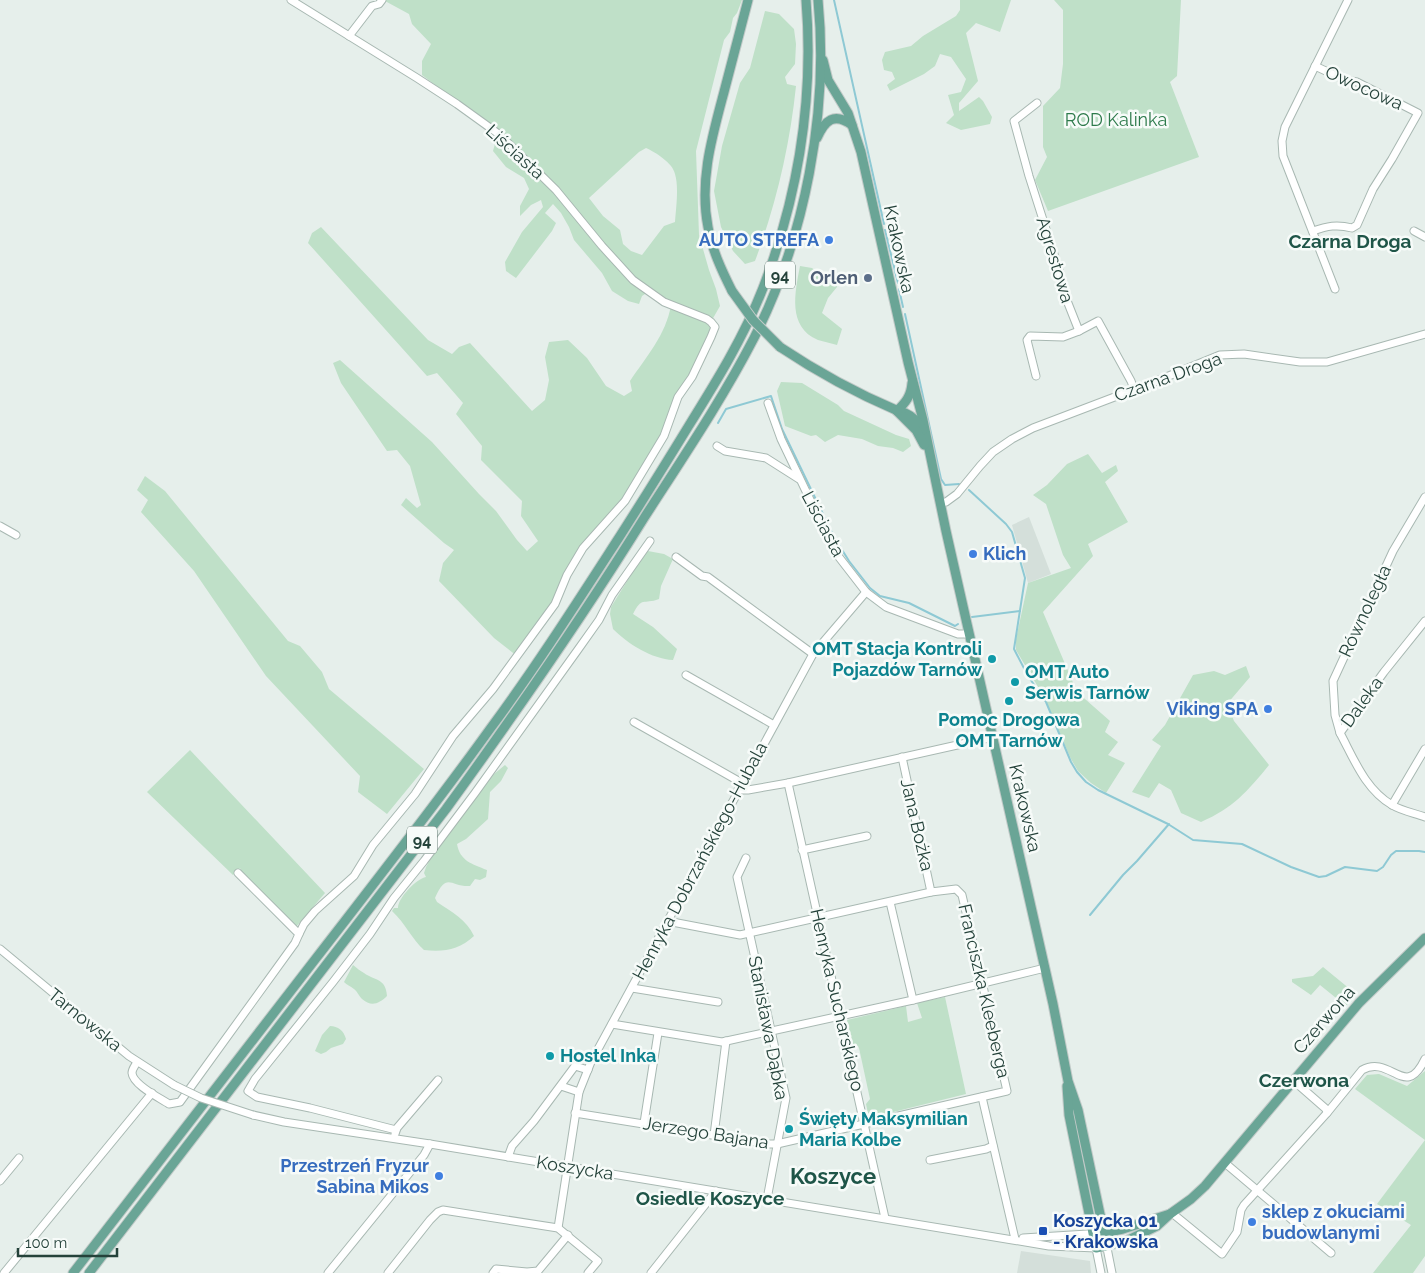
<svg xmlns="http://www.w3.org/2000/svg" width="1425" height="1273" viewBox="0 0 1425 1273" font-family="Raleway,sans-serif">
<rect width="100%" height="100%" fill="#e6efeb"/>
<g fill="#d4dfda">
<path d="M1029,517L1051,574L1028,583L1012,525Z"/>
<path d="M1021,1251L1090,1261L1091,1273H1017Z"/>
</g>
<g fill="#bfe0c8" fill-rule="evenodd">
<path d="M386,0H742L737,13L733,18L730,32L724,40L722,48L696,151L699,235L709,270L716,289L720,306L712,320L717,325L679,395L664,434L628,494L588,540L559,596L517,656L494,638L439,581L443,563L454,550L444,543L401,505L406,498L417,508L421,505L410,466L397,450L387,451L341,383L333,363L340,360L432,442L479,494L496,511L517,540L527,551L538,541L521,516L522,501L481,460L482,446L456,414L463,403L437,373L427,376L308,243L312,233L321,227L428,340L452,354L459,347L470,343L532,411L545,400L549,380L545,357L549,342L568,340L587,358L606,386L624,396L632,391L630,381C646,357 666,335 671,305L648,292L642,296L639,304L628,301L612,291L602,273L574,240L569,227L561,213L553,204L545,213L556,223L552,231L516,278L506,271L505,262L522,232L543,207L541,200L531,205L520,216V206L529,189L524,178L506,167L493,151L498,133L422,75V61L431,44L412,24L409,14L385,1ZM646,148C655,152 673,163 675,174C679,187 676,208 675,222L664,226L642,255L631,251L623,244L620,230L603,216L589,198L639,152Z"/>
<path d="M960,0H1011L1000,32L976,23L966,33L978,81L959,103V111L979,97L983,101L992,117L990,124L961,130L946,123L954,115L948,95L961,92L966,79L951,57L940,54L935,66L924,74L890,91L887,85L895,79L892,72L884,70L882,60L885,52L911,46L923,36L956,16L960,10Z"/>
<path d="M1051,0H1181L1177,76L1170,82L1199,157L1048,211L1035,180L1047,157L1043,147V106L1060,88L1063,64V10L1054,0Z"/>
<path d="M765,11L779,14L794,29L796,44L795,64L785,77L787,84L796,86C790,145 776,205 755,261L745,264L733,251L721,227L714,191L722,146L740,83L750,68Z"/>
<path d="M800,266L812,268L825,279L833,270L837,287L828,298L822,313L842,329L837,345C831,343 824,342 818,340C787,327 795,292 800,266Z"/>
<path d="M781,382L802,383L838,405L844,411L896,435L909,439L911,446L903,452L893,448L878,446L862,439L838,435L825,442L816,435L811,436L785,426L777,391Z"/>
<path d="M1088,454L1102,473L1116,465L1118,471L1105,482L1128,522L1088,544L1093,556L1043,612L1077,692L1110,721L1105,732L1118,742L1108,755L1125,763L1106,793L1091,783L1078,771L1071,759L1044,697L1016,650V639L1028,583L1071,568L1063,555L1046,504L1033,495L1047,485L1067,464Z"/>
<path d="M145,476L165,491L288,641L300,646L322,672L329,689L424,769L387,814L358,792L360,776L266,676L194,571L141,512L148,500L137,490Z"/>
<path d="M648,551L664,554L673,559L661,586L659,599C643,605 642,596 633,614L653,627L677,649L673,660C652,659 628,644 613,629L610,614L611,607L644,554Z"/>
<path d="M1246,666L1250,677L1227,704L1234,721L1269,765C1247,792 1233,808 1201,822L1181,813L1171,790L1159,783L1149,798L1132,792L1161,746L1152,740L1165,725L1193,675L1214,671L1225,675Z"/>
<path d="M190,750L325,893L296,927L242,873L240,868L233,875L147,792Z"/>
<path d="M505,765L508,768L501,781L490,792L488,819L466,839L457,844C460,861 472,864 487,870L486,877L480,880L475,879L470,886C450,887 447,871 435,898L437,902C452,912 466,919 474,936C459,950 444,952 424,950C412,939 405,923 392,911L394,908H398C398,898 416,879 426,877L424,873L426,867L435,851L494,774Z"/>
<path d="M353,965C357,968 360,971 364,973C375,981 386,978 387,996C379,1004 371,1007 362,999C359,996 357,991 354,989C350,986 347,985 344,982Z"/>
<path d="M1323,967L1356,994L1346,1006L1320,985L1311,995L1292,982V979L1313,976Z"/>
<path d="M945,997L966,1094L869,1118L866,1104L870,1099L859,1048L858,1046H853L847,1020L906,1006L908,1022L922,1018L917,1003Z"/>
<path d="M330,1026C338,1026 344,1031 346,1039L343,1044L331,1048L326,1052L321,1054L315,1051L322,1035Z"/>
<path d="M1425,1071V1256L1413,1273H1373L1411,1225L1377,1204L1425,1140L1355,1089L1367,1075L1379,1074L1407,1086Z"/>
</g>
<g fill="none" stroke-linecap="round" stroke-linejoin="round">
<g stroke="#8ec9d4" stroke-width="2">
<path d="M834,0L884,224"/>
<path d="M885,230L898,283"/>
<path d="M899,289L903,307"/>
<path d="M905,314L941,479L945,485L959,484"/>
<path d="M718,423L726,409L771,396L782,429L834,537L849,561L870,588L880,596L909,603L955,626L958,624"/>
<path d="M969,490L1006,524L1012,532L1025,578L1014,649L1028,676L1046,702L1071,762L1077,772L1086,782L1098,790L1168,824L1193,840L1242,844L1291,867L1319,877L1326,876L1345,867L1377,871L1383,867L1391,855L1396,851H1419L1425,852"/>
<path d="M972,617L1020,611"/>
<path d="M1090,915L1123,875L1137,861L1169,824"/>
</g>
<g stroke="#a8b8b2" stroke-width="9">
<g id="minor">
<path d="M291,0L417,78L457,104L500,135L556,190L602,246L633,280L664,302L707,319L711,322L715,327L711,337L692,377L678,397L664,436L625,501L583,548L567,575L555,604L493,689L453,736L415,794L373,845L354,876L315,911L304,924L299,934"/>
<path d="M349,36L372,6L379,4L382,0"/>
<path d="M1037,103L1014,121L1029,176L1060,273L1062,288L1079,331L1098,321L1131,381L1134,389"/>
<path d="M1313,231C1327,226 1337,224 1352,228L1357,225L1373,189L1392,159L1418,113L1357,82L1345,80L1315,66"/>
<path d="M1414,231L1425,237"/>
<path d="M1335,289L1283,156L1282,141L1285,127L1348,0"/>
<path d="M1036,376L1027,340L1030,336L1063,337L1079,331"/>
<path d="M768,403L781,439L835,552L866,592L886,607L958,634H969"/>
<path d="M717,446L725,451L766,458L799,479"/>
<path d="M940,503L946,502L957,494L980,466L993,452L1012,439L1033,428L1154,382L1220,355L1244,354L1300,362H1327L1425,334"/>
<path d="M0,526L16,535"/>
<path d="M676,557L702,576L708,577L813,654"/>
<path d="M1425,621L1384,672L1340,733C1354,759 1365,789 1392,805C1402,811 1414,813 1425,817"/>
<path d="M686,675L774,725"/>
<path d="M634,722L742,783"/>
<path d="M1340,733L1335,715L1333,681L1393,551L1425,497"/>
<path d="M902,757L931,892"/>
<path d="M788,783L885,1218"/>
<path d="M738,790H748L788,783L993,737"/>
<path d="M1392,805L1425,749"/>
<path d="M802,850L867,836"/>
<path d="M746,858L737,877L786,1098L767,1199"/>
<path d="M890,902L913,1000"/>
<path d="M0,949L129,1056L174,1085"/>
<path d="M632,988L718,1002"/>
<path d="M612,1024L722,1042L913,1000L1045,968"/>
<path d="M137,1062C135,1066 132,1069 132,1073C133,1085 160,1098 169,1104L180,1102L295,943L299,934L238,873"/>
<path d="M561,1086L579,1092"/>
<path d="M982,1097L1015,1239"/>
<path d="M575,1113L768,1144H777L1007,1091L962,895L956,889L931,892L740,935L667,921"/>
<path d="M1327,1113L1362,1070C1391,1054 1405,1101 1425,1059"/>
<path d="M253,1115L284,1122L430,1144L1049,1246L1096,1248L1101,1273"/>
<path d="M644,1123L658,1033"/>
<path d="M396,1130L310,1108L257,1097L248,1091L255,1079L333,982L370,934L394,898L424,861L475,793L577,651L599,620L612,595L650,541"/>
<path d="M395,1134L397,1128L438,1080"/>
<path d="M714,1135L726,1041"/>
<path d="M508,1157L512,1146L534,1121L575,1066L588,1070"/>
<path d="M930,1160L986,1149L993,1146"/>
<path d="M1225,1163L1331,1253"/>
<path d="M0,1181L19,1158"/>
<path d="M1172,1213L1222,1254L1237,1232L1241,1210L1244,1205L1327,1113L1326,1109L1294,1081"/>
<path d="M558,1228L579,1092L591,1062L813,654L866,592"/>
<path d="M1023,1238L1104,1233L1112,1273"/>
<path d="M4,1273L152,1093"/>
<path d="M328,1273L424,1155L430,1144"/>
<path d="M388,1273L430,1220L438,1212L443,1210L558,1228L598,1261L588,1273"/>
<path d="M493,1273L496,1269L527,1272L538,1271L568,1235"/>
<path d="M651,1273L716,1191"/>
</g>
</g>
<g stroke="#c2cac8" stroke-width="11">
<g id="major">
<path d="M823,60L828,80L848,113L861,152L908,362L923,420L946,531L1053,1004L1068,1081L1078,1110L1104,1233L1123,1229L1170,1214"/>
<path d="M817,138C825,120 834,112 852,125"/>
<path d="M732,291C722,271 712,250 708,227C699,181 712,137 724,92C732,62 740,31 748,0"/>
<path d="M780,347C816,371 856,393 896,410C900,412 904,412 907,414C914,417 919,424 923,430"/>
<path d="M897,411L916,430L924,445"/>
<path d="M897,411C906,402 911,396 912,383"/>
<path d="M1067,1086L1069,1115L1096,1248L1126,1241L1157,1226L1170,1214L1191,1199L1205,1186L1359,1003L1425,938"/>
<path d="M73,1273C154,1168 236,1063 317,957C375,882 434,807 490,729C536,667 578,601 620,536C643,500 666,463 688,427C716,382 744,337 763,288C798,196 814,98 806,0"/>
<path d="M89,1273L446,809C515,714 582,618 644,518C682,459 722,400 754,338C805,238 829,112 818,0"/>
</g>
</g>
<use href="#minor" stroke="#fff" stroke-width="7"/>
<use href="#major" stroke="#6aa596" stroke-width="9"/>
<g stroke="#a8b8b2" stroke-width="9" stroke-linecap="butt">
<path id="minor-bridge" d="M174,1085L201,1098L253,1115"/>
</g>
<g stroke="#c2cac8" stroke-width="11" stroke-linecap="butt">
<path id="major-bridge" d="M732,291L753,320L780,347"/>
</g>
<use href="#minor-bridge" stroke="#fff" stroke-width="7"/>
<use href="#major-bridge" stroke="#6aa596" stroke-width="9"/>
</g>
<g fill="#3f7fe0" stroke="#f7fbf9" stroke-width="2">
<circle cx="829" cy="240" r="5"/>
<circle cx="973" cy="554" r="5"/>
<circle cx="1268" cy="709" r="5"/>
<circle cx="439" cy="1176" r="5"/>
<circle cx="1252" cy="1222" r="5"/>
</g>
<circle fill="#5c6f8a" stroke="#f7fbf9" stroke-width="2" cx="868" cy="278" r="5"/>
<g fill="#0f9aa8" stroke="#f7fbf9" stroke-width="2">
<circle cx="992" cy="659" r="5"/>
<circle cx="1015" cy="682" r="5"/>
<circle cx="1009" cy="701" r="5"/>
<circle cx="550" cy="1056" r="5"/>
<circle cx="789" cy="1129" r="5"/>
</g>
<rect fill="#1a4fb4" stroke="#f7fbf9" stroke-width="2" x="1038" y="1226" width="10" height="10" rx="2.5"/>
<g text-anchor="middle" stroke-width="5" stroke-linejoin="round" paint-order="stroke">
<g fill="#f7fbf9" stroke="#637a73" stroke-width="1">
<rect x="765" y="261.5" width="30" height="27" rx="4"/>
<rect x="407" y="826.5" width="30" height="27" rx="4"/>
</g>
<g font-size="16" font-weight="bold" fill="#24423a">
<text x="780" y="281">94</text>
<text x="422" y="846">94</text>
</g>
<g font-size="18" fill="#24423a" stroke="#f7fbf9">
<text transform="translate(1364 88) rotate(24)" y="6">Owocowa</text>
<text transform="translate(515 152) rotate(42)" y="6">Liściasta</text>
<text transform="translate(899 249) rotate(78)" y="6">Krakowska</text>
<text transform="translate(1055 260) rotate(73)" y="6">Agrestowa</text>
<text transform="translate(1168 377) rotate(-20)" y="6">Czarna Droga</text>
<text transform="translate(823 524) rotate(62)" y="6">Liściasta</text>
<text transform="translate(1365 611) rotate(-65)" y="6">Równoległa</text>
<text transform="translate(1362 702) rotate(-54)" y="6">Daleka</text>
<text transform="translate(1025 808) rotate(77)" y="6">Krakowska</text>
<text transform="translate(917 825) rotate(77)" y="6">Jana Bożka</text>
<text transform="translate(700 861) rotate(-62)" y="6">Henryka Dobrzańskiego-Hubala</text>
<text transform="translate(984 991) rotate(77)" y="6">Franciszka Kleeberga</text>
<text transform="translate(837 1000) rotate(77)" y="6">Henryka Sucharskiego</text>
<text transform="translate(85 1020) rotate(39)" y="6">Tarnowska</text>
<text transform="translate(1324 1020) rotate(-49)" y="6">Czerwona</text>
<text transform="translate(768 1028) rotate(79)" y="6">Stanisława Dąbka</text>
<text transform="translate(706 1133) rotate(9)" y="6">Jerzego Bajana</text>
<text transform="translate(575 1168) rotate(9)" y="6">Koszycka</text>
</g>
<g font-size="18" fill="#2d7a4b" stroke="#f7fbf9">
<text x="1116" y="126">ROD Kalinka</text>
</g>
<g font-size="18" font-weight="bold" fill="#366cbe" stroke="#f7fbf9" text-anchor="end">
<text x="819" y="246">AUTO STREFA</text>
<text x="983" y="560" text-anchor="start">Klich</text>
<text x="1258" y="715">Viking SPA</text>
<text x="429" y="1172">Przestrzeń Fryzur<tspan x="429" dy="21">Sabina Mikos</tspan></text>
<text x="1262" y="1218" text-anchor="start">sklep z okuciami<tspan x="1262" dy="21">budowlanymi</tspan></text>
</g>
<g font-size="18" font-weight="bold" fill="#4e5e75" stroke="#f7fbf9" text-anchor="end">
<text x="858" y="284">Orlen</text>
</g>
<g font-size="18" font-weight="bold" fill="#0d838f" stroke="#f7fbf9" text-anchor="start">
<text x="982" y="655" text-anchor="end">OMT Stacja Kontroli<tspan x="982" dy="21">Pojazdów Tarnów</tspan></text>
<text x="1025" y="678">OMT Auto<tspan x="1025" dy="21">Serwis Tarnów</tspan></text>
<text x="1009" y="726" text-anchor="middle">Pomoc Drogowa<tspan x="1009" dy="21">OMT Tarnów</tspan></text>
<text x="560" y="1062">Hostel Inka</text>
<text x="799" y="1125">Święty Maksymilian<tspan x="799" dy="21">Maria Kolbe</tspan></text>
</g>
<g font-size="18" font-weight="bold" fill="#164399" stroke="#f7fbf9" text-anchor="start">
<text x="1053" y="1227">Koszycka 01<tspan x="1053" dy="21">- Krakowska</tspan></text>
</g>
<g font-size="19" font-weight="bold" fill="#1f5548" stroke="#f7fbf9">
<text x="1350" y="248">Czarna Droga</text>
<text x="1304" y="1087">Czerwona</text>
<text x="710" y="1205">Osiedle Koszyce</text>
</g>
<g font-size="22" font-weight="bold" fill="#1f5548" stroke="#f7fbf9">
<text x="833" y="1184">Koszyce</text>
</g>
</g>
<path d="M18 1248v8h99v-8" fill="none" stroke="#24423a" stroke-width="2.5"/>
<text x="25" y="1248" font-size="15" fill="#24423a" stroke="#f7fbf9" stroke-width="4" paint-order="stroke">100 m</text>
</svg>
